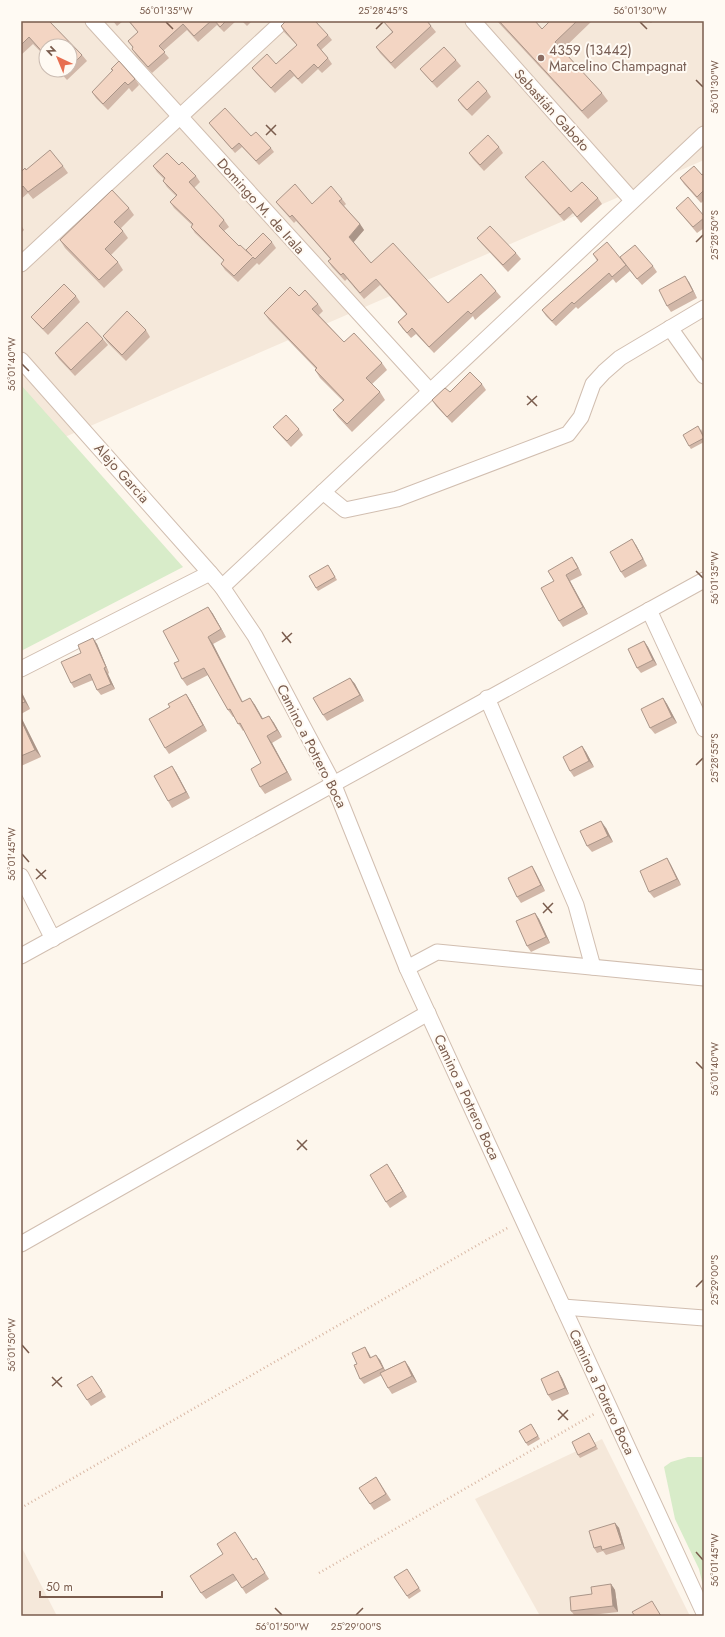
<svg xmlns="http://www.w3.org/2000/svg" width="725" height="1637" viewBox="0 0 725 1637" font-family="Jost,sans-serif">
<rect width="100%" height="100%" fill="#fdf6ec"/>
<g fill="#f5e8da" fill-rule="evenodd">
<path d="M21,21H704V160L21,456ZM46,46H70V70H46Z"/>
<path d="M602,1439L690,1616H540L475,1499Z"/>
<path d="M21,1546L57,1616H21Z"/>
</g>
<g fill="#d8ecc9">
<path d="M21,385L183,567L21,651Z"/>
<path d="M688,1457H704V1590L699,1569L675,1519L664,1467L671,1462Z"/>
</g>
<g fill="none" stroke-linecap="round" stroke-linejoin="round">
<g stroke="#d1beb0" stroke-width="17">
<g id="street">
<path d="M93,21L430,391"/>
<path d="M473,21L632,200"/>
<path d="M21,264L283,21"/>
<path d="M670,328L704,376"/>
<path d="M21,360L210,573L222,587L255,636L333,783L407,968L704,1613"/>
<path d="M323,492L345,510L397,499L568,434L581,417L593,384L604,372L620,358L704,308"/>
<path d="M222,587L704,134"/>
<path d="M649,610L704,729"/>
<path d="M21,669L210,573"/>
<path d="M487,698L576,905L593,967"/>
<path d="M21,876L53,939"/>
<path d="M21,956L704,580"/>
<path d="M407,968L437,952L704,978"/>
<path d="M21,1244L428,1013"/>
<path d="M563,1307L704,1318"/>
</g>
</g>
<g stroke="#d9b8a5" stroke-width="2.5" stroke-dasharray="1 3" stroke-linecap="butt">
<path d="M21,1508L509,1227"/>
<path d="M319,1573L596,1413"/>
</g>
<use href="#street" stroke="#fff" stroke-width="15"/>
</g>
<g fill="#d1b7a8">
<path d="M21,21H49L82,55L87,61L67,80L58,70H70V46H46V57L33,44L21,55Z"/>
<path d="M113,21H123L117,26Z"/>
<path d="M128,21H236L224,32L217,25L198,42L187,30L163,51L169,58L152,73L136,55L132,49L133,48L128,41L138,32Z"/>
<path d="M242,21H252L247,26Z"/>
<path d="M383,21H427L436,32L395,69L380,53L376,47L392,32Z"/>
<path d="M497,21H535L542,29L550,21H592L562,50L602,93L608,101L588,119Z"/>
<path d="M648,21H653L651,23Z"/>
<path d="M281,26L328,35L332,40L321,50L328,58L332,64L322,73L318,69L302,84L294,76L275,93L256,73L252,68L276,64L297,45L284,32Z"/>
<path d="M456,60L461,66L437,88L425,75L420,69Z"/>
<path d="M111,69L135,79L139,85L132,92L129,88L108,110L96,98L92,92L113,71Z"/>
<path d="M487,91L491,97L472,116L462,106L458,100Z"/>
<path d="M209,123L251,136L271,148L274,152L259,165L242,147L235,153L212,127Z"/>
<path d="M499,147L503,153L484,171L473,159L469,153Z"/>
<path d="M179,165L196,176L200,182L194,188L224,220L229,227L224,231L239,246L247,251L272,242L276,248L259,265L257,263L238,282L225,270L221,264L224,261L195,233L191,227L192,225L174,208L170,202L176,196L167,187L163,181L164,179L157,172L153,166Z"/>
<path d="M63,166L68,173L33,199L28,193L21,199V172L26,170Z"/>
<path d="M704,174V200L701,203L684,184L680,178L702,175Z"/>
<path d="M525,177L571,192L598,198L602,204L581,223L573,213L564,221L529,182Z"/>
<path d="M342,199L346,204L344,206L360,224L364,230L353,242L371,263L448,303L496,291L501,297L475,320L473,316L434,353L416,334L411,338L402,328L398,322L406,314L380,285L364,299L347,279L345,281L332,267L328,261L330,259L318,245L296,221L294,223L280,207L276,202L312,204Z"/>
<path d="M129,208L134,215L121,228L128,238L111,255L118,262L123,270L104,288L65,248L60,240Z"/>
<path d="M676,208L704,216V228L697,233L681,214Z"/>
<path d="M21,225L24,230L21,233Z"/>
<path d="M477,238L516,253L521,259L508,272L482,244Z"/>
<path d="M593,254L621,259L653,266L657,272L642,285L630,271L616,283L613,279L578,309L576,307L556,326L546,316L542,310L597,261Z"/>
<path d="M689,282L697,298L671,312L667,306Z"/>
<path d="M76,296L80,302L48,335L36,323L31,317Z"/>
<path d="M299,296L318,304L323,311L319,315L344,342L382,363L387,370L372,384L380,392L385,400L352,432L338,417L333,410L343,401L320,378L315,370L316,369L269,320L264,313Z"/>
<path d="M146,330L150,337L126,361L107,342L103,336Z"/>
<path d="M103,339L108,345L75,376L59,359L55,353Z"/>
<path d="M482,384L486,390L452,423L436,406L432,400L450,392Z"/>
<path d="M273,427L299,429L303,435L291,447L278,433Z"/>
<path d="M701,429L704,436V442L691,449L689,446Z"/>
<path d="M636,545L647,566L625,578L621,572Z"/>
<path d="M576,563L582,575L570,581L588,614L563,627L559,621L554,581Z"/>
<path d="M330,568L337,580L318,591L316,588Z"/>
<path d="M208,607L213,614L226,637L213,644L243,702L250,698L255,705L263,719L269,716L274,723L282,737L272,743L292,780L265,794L260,787L261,763L244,730L243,731L234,717H233L228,710L208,675L187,686L182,679L179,661Z"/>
<path d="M93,638L97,644L109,673L108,674L115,689L101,695L97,690L93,680L74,688L71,683L81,653Z"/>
<path d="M644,641L648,647L657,665L641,673L637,668Z"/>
<path d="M350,678L355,684L364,701L327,721L323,715Z"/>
<path d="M21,691L30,709L21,714Z"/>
<path d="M186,694L190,700L207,731L169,754L165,748L170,707Z"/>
<path d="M663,698L667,704L677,723L655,734L650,728Z"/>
<path d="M21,717L41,757L21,766Z"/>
<path d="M582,746L586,752L594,767L574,777L570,771Z"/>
<path d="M176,772L190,798L172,808L168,801Z"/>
<path d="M606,828L613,842L592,852L587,846Z"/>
<path d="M667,858L671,865L681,885L654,898L649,892Z"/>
<path d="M532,866L536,873L545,891L521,903L517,897Z"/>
<path d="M535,913L539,919L550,943L531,952L527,946Z"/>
<path d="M391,1170L407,1197L390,1208L386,1202Z"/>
<path d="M368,1352L371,1357L380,1360L385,1370L405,1361L409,1367L417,1382L392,1394L388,1388L382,1375L364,1384L360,1379L357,1364Z"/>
<path d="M558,1371L562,1378L569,1394L552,1401L548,1395Z"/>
<path d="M96,1382L106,1397L91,1406L87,1400Z"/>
<path d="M533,1427L540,1439L528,1446L526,1443Z"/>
<path d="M589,1433L598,1449L580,1458L578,1455Z"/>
<path d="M380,1483L391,1500L374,1510L370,1504Z"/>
<path d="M615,1523L619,1528L625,1549L606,1555L603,1551L597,1553L594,1548Z"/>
<path d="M256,1558L269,1579L246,1594L237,1580L206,1599L201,1593Z"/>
<path d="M407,1569L421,1591L409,1599L407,1596Z"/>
<path d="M611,1584L615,1590L618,1612L582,1616H575L571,1611L592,1594Z"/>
</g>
<g fill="#aa9588">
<path d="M360,224L364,230L353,243L349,237Z"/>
<path d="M685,276L689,282L697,298L693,291Z"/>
<path d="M632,539L636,545L647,566L643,559Z"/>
<path d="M572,557L576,563L582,575L578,568Z"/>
<path d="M566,575L570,581L588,614L583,607Z"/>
<path d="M208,607L213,614L226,637L221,629Z"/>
<path d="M208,637L213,644L246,710L242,702Z"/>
<path d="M93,638L97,644L109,673L106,667Z"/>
<path d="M644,641L648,647L657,665L653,660Z"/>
<path d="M104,668L108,674L115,689L111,684Z"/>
<path d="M350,678L355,684L364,701L360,695Z"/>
<path d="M21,691L30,709L25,702L21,694Z"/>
<path d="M186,694L190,700L207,731L203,725Z"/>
<path d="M250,698L255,705L267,726L262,719Z"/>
<path d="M663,698L667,704L677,723L672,717Z"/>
<path d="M269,716L274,723L282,737L277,730Z"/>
<path d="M21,717L41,757L35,750L21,720Z"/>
<path d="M267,736L272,743L292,780L287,772Z"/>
<path d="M582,746L586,752L594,767L589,761Z"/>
<path d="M172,766L176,772L190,798L186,792Z"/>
<path d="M601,821L606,828L613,842L608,836Z"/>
<path d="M667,858L671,865L681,885L677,879Z"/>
<path d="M532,866L536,873L545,891L541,885Z"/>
<path d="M535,913L539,919L550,943L546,937Z"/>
<path d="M387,1164L391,1170L407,1197L403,1191Z"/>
<path d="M365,1347L368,1352L373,1363L370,1358Z"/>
<path d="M376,1355L380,1360L386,1373L383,1368Z"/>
<path d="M405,1361L409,1367L417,1382L412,1376Z"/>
<path d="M558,1371L562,1378L569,1394L565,1388Z"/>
<path d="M615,1523L619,1528L625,1549L622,1544Z"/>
<path d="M611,1584L615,1590L618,1612L613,1606Z"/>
</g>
<g fill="#f3d5c3" stroke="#aa9588">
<path d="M21,21H49L82,55L70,67V46H46V56L29,37L21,45Z"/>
<path d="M129,21H211L194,36L183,24L159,46L165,52L148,67L132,49L133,47L128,41L138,32Z"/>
<path d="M215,21H226L220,27Z"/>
<path d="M286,21H315L328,35L317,45L328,58L318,68L314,64L298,79L290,70L271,88L252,68L267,54L276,64L297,45L281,26Z"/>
<path d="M383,21H427L431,26L391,63L376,47L393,32Z"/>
<path d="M499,21H535L542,29L550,21H577L555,42L602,93L582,111Z"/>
<path d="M444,47L456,60L432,82L420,69Z"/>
<path d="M119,61L135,79L128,85L125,82L103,104L92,92L113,70L111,69Z"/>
<path d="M60,70H67L63,74Z"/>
<path d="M478,81L487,91L467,110L458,100Z"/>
<path d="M225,108L251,136L256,132L271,148L256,161L239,143L232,149L209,123Z"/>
<path d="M488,135L499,147L480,165L469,153Z"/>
<path d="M50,150L63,166L28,192L23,186L21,188V172L25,168L26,170Z"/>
<path d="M167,153L179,165L182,162L196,176L189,182L224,220L219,226L239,246L240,245L252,256L246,250L263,233L272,242L255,259L253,257L234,276L221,264L224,260L191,227L193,224L170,202L177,195L163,181L165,178L153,166Z"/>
<path d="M543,161L571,192L582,182L598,198L577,217L569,207L560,215L525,177Z"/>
<path d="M694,166L702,175L704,174V190L697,197L680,178Z"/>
<path d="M295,184L312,204L331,186L342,199L339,201L360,224L349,237L371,263L393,243L448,303L481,274L496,291L471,314L468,311L429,347L412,328L407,333L398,322L407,314L376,279L360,293L343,273L341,275L328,261L331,259L292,215L290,217L276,202Z"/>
<path d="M112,190L129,208L114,222L123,231L105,249L118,262L99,280L60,240Z"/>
<path d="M688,197L704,216V218L693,227L676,208Z"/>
<path d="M490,226L516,253L503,265L477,238Z"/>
<path d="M607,242L626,265L612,277L609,273L574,304L572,302L552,321L542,310L598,260L593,254Z"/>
<path d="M635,245L653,266L637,279L620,257Z"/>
<path d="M685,276L693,291L667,306L659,290Z"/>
<path d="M64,284L76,296L43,329L31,317Z"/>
<path d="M290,287L299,296L305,290L318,304L312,309L344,342L354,333L382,363L366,378L380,392L347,424L333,410L344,400L315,370L317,368L264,313Z"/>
<path d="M127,311L146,330L122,355L103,336Z"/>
<path d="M87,322L103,339L71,370L55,353Z"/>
<path d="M470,372L482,384L447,417L432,400L445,388L450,392Z"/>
<path d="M286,415L299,429L287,441L273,427Z"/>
<path d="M698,426L704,438L689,446L683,435Z"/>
<path d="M632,539L643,559L621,572L610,552Z"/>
<path d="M572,557L578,568L566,575L583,607L559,621L541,588L554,581L548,571Z"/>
<path d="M328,565L335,577L316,588L309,576Z"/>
<path d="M208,607L221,629L208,637L242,702L250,698L262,719L269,716L277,730L267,736L287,772L260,787L251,769L261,763L240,723L238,724L230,709L228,710L204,668L182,679L174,663L179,661L163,631Z"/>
<path d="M93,638L106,667L104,668L111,684L97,690L90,674L71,683L61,662L81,653L78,645Z"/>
<path d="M644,641L653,660L637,668L628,649Z"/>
<path d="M350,678L360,695L323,715L313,698Z"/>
<path d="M21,694L25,702L21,703Z"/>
<path d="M186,694L203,725L165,748L149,719L170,707L168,704Z"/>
<path d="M663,698L672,717L650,728L641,709Z"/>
<path d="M21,720L35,750L21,756Z"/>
<path d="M582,746L589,761L570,771L563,757Z"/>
<path d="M172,766L186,792L168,801L154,776Z"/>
<path d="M601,821L608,836L587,846L580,831Z"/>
<path d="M667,858L677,879L649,892L640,871Z"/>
<path d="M532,866L541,885L517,897L508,878Z"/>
<path d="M535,913L546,937L527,946L516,921Z"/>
<path d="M387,1164L403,1191L386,1202L370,1175Z"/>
<path d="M365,1347L370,1358L376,1355L383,1368L360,1379L354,1365L357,1364L352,1353Z"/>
<path d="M405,1361L412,1376L388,1388L380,1373Z"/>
<path d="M558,1371L565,1388L548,1395L541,1379Z"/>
<path d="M92,1376L102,1391L87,1400L77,1385Z"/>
<path d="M531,1424L538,1436L526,1443L519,1431Z"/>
<path d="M589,1433L596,1446L578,1455L572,1442Z"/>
<path d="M376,1477L386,1494L370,1504L359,1488Z"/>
<path d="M615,1523L622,1544L602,1550L601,1546L594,1548L589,1531Z"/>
<path d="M235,1532L253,1560L256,1558L265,1573L242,1588L233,1574L201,1593L190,1576L223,1554L217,1544Z"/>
<path d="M407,1569L419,1588L407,1596L394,1577Z"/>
<path d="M611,1584L613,1606L571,1611L570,1597L592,1594L591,1587Z"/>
<path d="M652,1601L661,1616H635L632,1612Z"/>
</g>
<path fill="none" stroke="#7a5c4d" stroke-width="1.5" d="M166,22L173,29M640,22L647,29M376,29L383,22M696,80L703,87M266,125L276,135M266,135L276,125M696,242L703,235M22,364L29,371M527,396L537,406M527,405L537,396M696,571L703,578M282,632L291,643M282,642L292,633M696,765L703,758M22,854L29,862M36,869L46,879M36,879L46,870M543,903L552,913M543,913L553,903M696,1062L703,1069M297,1140L307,1150M297,1150L307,1140M696,1287L703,1280M22,1345L29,1353M52,1377L62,1387M52,1386L62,1377M558,1410L568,1420M558,1420L568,1410M696,1552L703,1560M275,1608L282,1615M356,1615L363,1608"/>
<circle fill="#8d6e63" stroke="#fffaf3" stroke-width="1.5" cx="541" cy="58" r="4"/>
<g text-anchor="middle" stroke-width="4" stroke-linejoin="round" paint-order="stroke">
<g font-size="14" fill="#785e54" stroke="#fffaf3" text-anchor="start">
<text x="549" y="55">4359 (13442)<tspan x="549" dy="16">Marcelino Champagnat</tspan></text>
</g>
<g font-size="14" fill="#7a5c4d" stroke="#fffaf3">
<text transform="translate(552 110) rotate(48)" y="5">Sebastián Gaboto</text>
<text transform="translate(261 206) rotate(48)" y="5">Domingo M. de Irala</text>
<text transform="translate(122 473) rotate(48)" y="5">Alejo Garcia</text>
<text transform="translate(312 746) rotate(63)" y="5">Camino a Potrero Boca</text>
<text transform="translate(467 1097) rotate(65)" y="5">Camino a Potrero Boca</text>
<text transform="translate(602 1392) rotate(65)" y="5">Camino a Potrero Boca</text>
</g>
</g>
<rect width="725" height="1637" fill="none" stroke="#fffaf3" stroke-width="44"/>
<g transform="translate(58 58) rotate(316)"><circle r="19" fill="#fffaf3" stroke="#cabbb1"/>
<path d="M0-3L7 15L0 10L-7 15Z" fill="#e76f51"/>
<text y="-6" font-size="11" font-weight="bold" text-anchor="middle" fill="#7a5c4d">N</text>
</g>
<path d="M40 1591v6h122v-6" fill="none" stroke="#7a5c4d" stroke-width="2"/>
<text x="46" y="1591" font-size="12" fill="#7a5c4d" stroke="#fffaf3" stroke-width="3" paint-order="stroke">50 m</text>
<rect x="22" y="22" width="681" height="1593" fill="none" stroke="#7a5c4d" stroke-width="1.5"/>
<g font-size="10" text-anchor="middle" fill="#7a5c4d">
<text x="166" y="14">56°01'35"W</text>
<text x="383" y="14">25°28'45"S</text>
<text x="640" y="14">56°01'30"W</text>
<text transform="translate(714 87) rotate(-90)" y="4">56°01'30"W</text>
<text transform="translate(714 235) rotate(-90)" y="4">25°28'50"S</text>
<text transform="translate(11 364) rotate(-90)" y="4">56°01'40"W</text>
<text transform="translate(714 578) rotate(-90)" y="4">56°01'35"W</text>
<text transform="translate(714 758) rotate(-90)" y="4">25°28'55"S</text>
<text transform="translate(11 854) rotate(-90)" y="4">56°01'45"W</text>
<text transform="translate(714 1069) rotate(-90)" y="4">56°01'40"W</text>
<text transform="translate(714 1280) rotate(-90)" y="4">25°29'00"S</text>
<text transform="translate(11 1345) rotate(-90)" y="4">56°01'50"W</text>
<text transform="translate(714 1560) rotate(-90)" y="4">56°01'45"W</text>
<text x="282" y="1630">56°01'50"W</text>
<text x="356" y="1630">25°29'00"S</text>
</g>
</svg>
